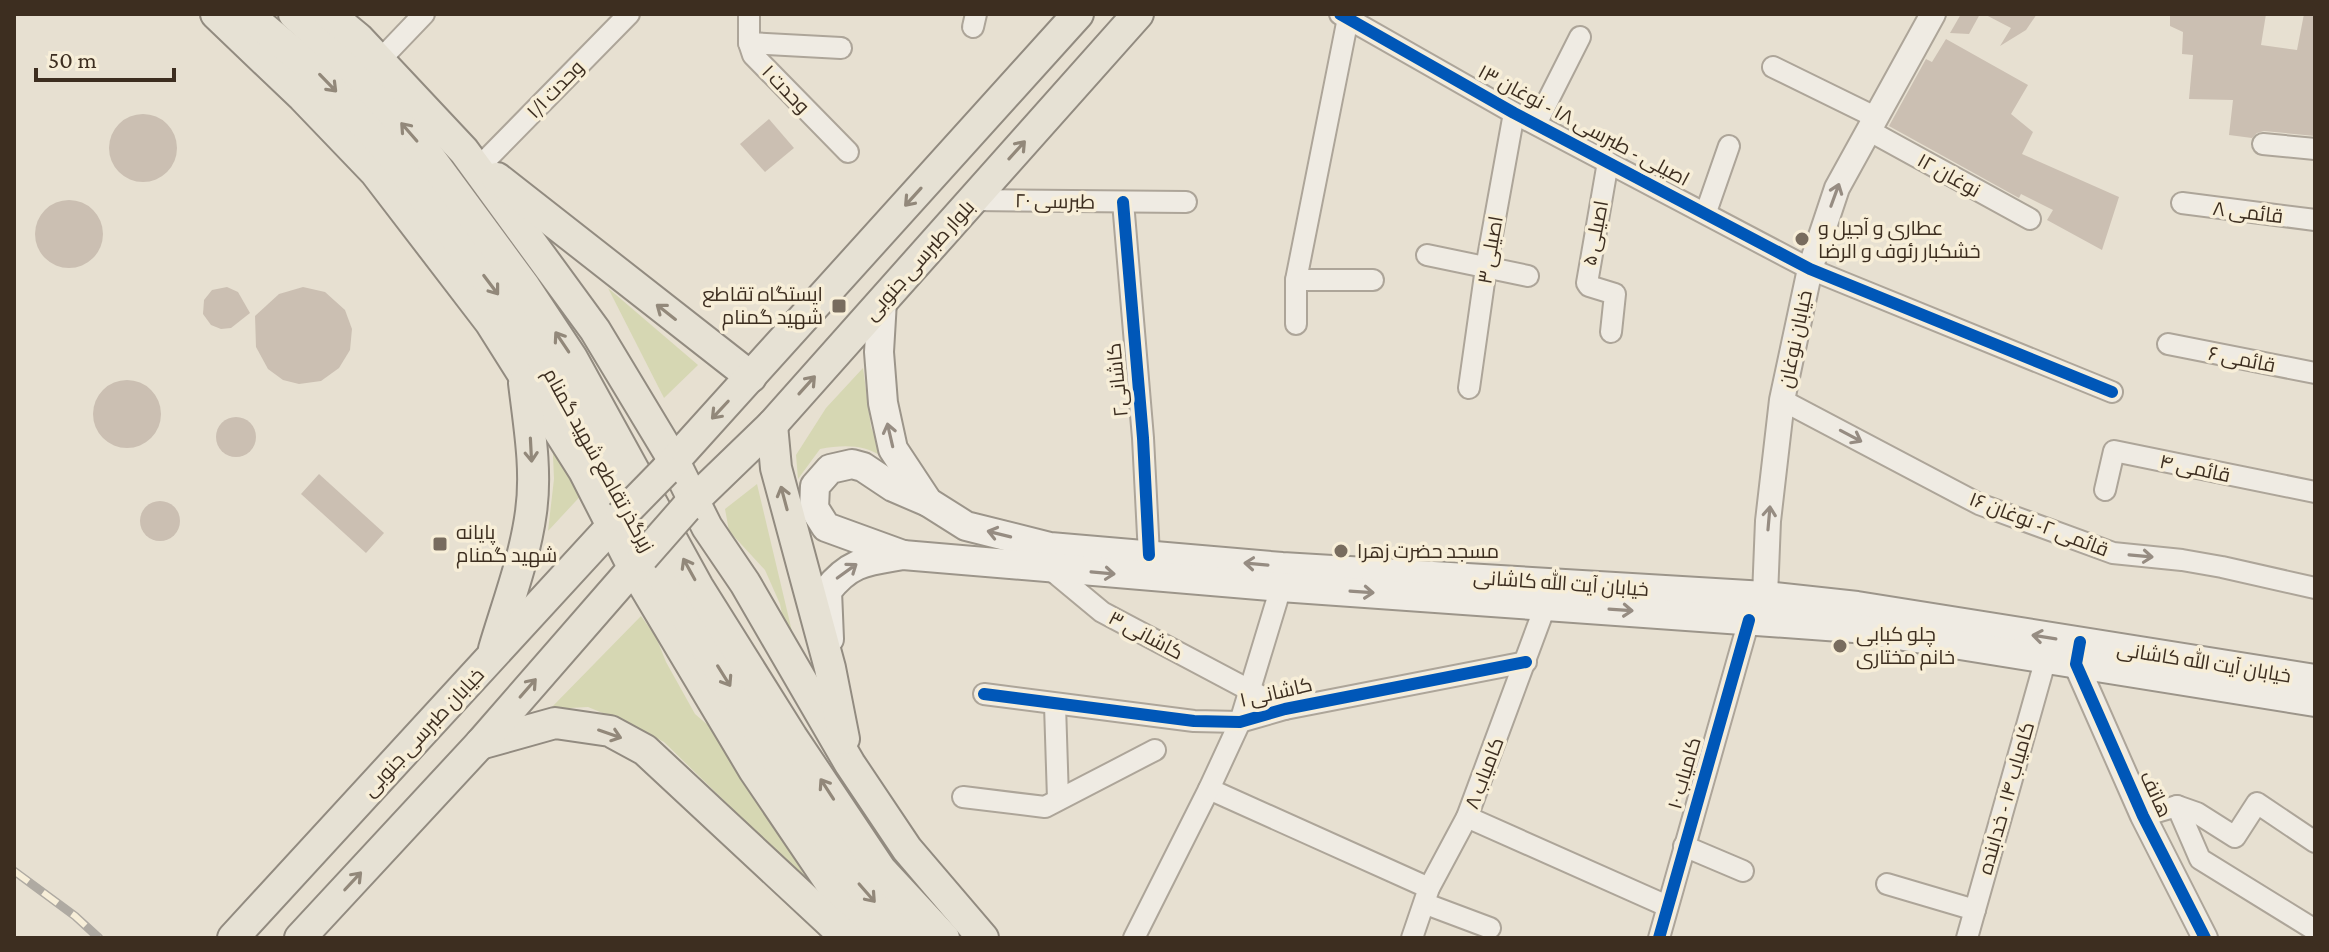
<svg xmlns="http://www.w3.org/2000/svg" width="2329" height="952" viewBox="0 0 2329 952" font-family="'Crimson Pro',Cairo,serif">
<rect width="100%" height="100%" fill="#e7e0d1"/>
<g fill="#d6d7b3">
<path d="M608,288L698,365L664,398Z"/>
<path d="M863,368L871,427L883,457C863,444 843,445 820,449L798,479L796,455L826,408Z"/>
<path d="M552,432L587,489L548,531L554,479Z"/>
<path d="M757,484L795,644L787,639L780,604L765,570L729,531L725,509Z"/>
<path d="M641,616L656,637L666,662L695,714L716,732L803,873L818,892L664,742L627,723L588,707L550,709Z"/>
</g>
<g fill="#cbbfb2">
<path d="M1961,14H1980L1969,34L1950,33Z"/>
<path d="M1984,14H2037L2026,30L2000,46L2011,28Z"/>
<path d="M2170,14H2266L2261,45L2297,50L2304,14H2315V136L2264,131L2257,133L2252,138L2229,135L2233,100L2189,99L2193,55L2182,54L2183,32L2170,26Z"/>
<path d="M1946,39L2028,85L2011,114L2033,132L2022,154L2119,197L2102,250L2047,220L2053,210L2021,194L2019,198L1889,126L1926,59L1932,62Z"/>
<circle cx="143" cy="148" r="34"/>
<path d="M769,119L794,148L765,172L740,144Z"/>
<circle cx="69" cy="234" r="34"/>
<path d="M227,287L238,292L250,313L231,328L221,329L211,325L203,314L204,300L212,290Z"/>
<path d="M303,287L325,292L345,310L352,329L350,350L339,368L321,381L299,384L283,380L268,369L256,347L255,316L279,294Z"/>
<circle cx="127" cy="414" r="34"/>
<circle cx="236" cy="437" r="20"/>
<path d="M319,474L384,533L366,553L301,494Z"/>
<circle cx="160" cy="521" r="20"/>
</g>
<g fill="none" stroke-linecap="round" stroke-linejoin="round">
<g stroke="#ada599" stroke-width="24">
<g id="minor">
<path d="M749,14V43L753,55L848,152"/>
<path d="M1340,14L1514,113L1810,269L2112,392"/>
<path d="M973,27L976,14"/>
<path d="M749,43L841,48"/>
<path d="M379,61L424,14"/>
<path d="M1773,67L1875,117"/>
<path d="M1536,124L1580,37"/>
<path d="M1868,130L2030,219"/>
<path d="M2263,144L2315,149"/>
<path d="M1608,162L1587,283L1589,286L1615,294L1611,332"/>
<path d="M481,165L629,14"/>
<path d="M973,200L1186,202"/>
<path d="M1123,202L1143,438L1149,555"/>
<path d="M2182,203L2315,220"/>
<path d="M1706,212L1729,146"/>
<path d="M1427,255L1528,276"/>
<path d="M1296,280H1373"/>
<path d="M1296,324V280L1348,18"/>
<path d="M2168,344L2315,373"/>
<path d="M1469,388L1486,268L1514,113"/>
<path d="M1782,400L1979,504L2113,553L2182,560L2222,567L2315,588"/>
<path d="M2105,490L2114,451L2315,492"/>
<path d="M1049,568L1102,612L1285,709"/>
<path d="M984,694L1194,721L1240,722L1285,709L1526,662"/>
<path d="M1055,705L1058,799"/>
<path d="M1209,789L1429,888"/>
<path d="M963,797L1045,807L1155,750"/>
<path d="M2177,806L2200,859L2315,930"/>
<path d="M2143,816L2177,806L2197,813L2235,837L2257,803L2315,842"/>
<path d="M1467,817L1667,906"/>
<path d="M1684,846L1743,871"/>
<path d="M1887,884L1975,910"/>
<path d="M1426,904L1490,928"/>
<path d="M1134,938L1209,789L1240,722L1281,587"/>
<path d="M1412,938L1429,888L1467,817L1546,604"/>
<path d="M1659,938L1749,620"/>
<path d="M1967,938L2046,658"/>
</g>
</g>
<g stroke="#ada599" stroke-width="28">
<g id="tertiary">
<path d="M1765,596L1768,521L1782,400L1810,269L1837,188L1933,14"/>
<path d="M2079,650L2076,664L2143,816L2205,938"/>
</g>
</g>
<g stroke="#9c958a" stroke-width="32">
<g id="secondary">
<path d="M882,301L879,352L883,403L893,449L928,502L966,526L1050,547L1282,567L1765,596L1857,606L2315,679"/>
<path d="M903,555L826,527L814,508L815,486L830,469L852,464L863,467L893,487L928,502"/>
<path d="M829,639L827,591C850,561 868,561 903,555L1281,587L1854,628L2315,702"/>
</g>
</g>
<g stroke="#928b80" stroke-width="34">
<g id="primary">
<path d="M216,14L303,97L375,172L490,322L584,471L633,567L754,770L844,903L876,938"/>
<path d="M247,14L324,78L392,155L507,305L552,373L677,602L771,751L861,887L909,938"/>
<path d="M294,14L342,57L416,139L525,287L572,358L698,587L792,737L881,870L944,938"/>
<path d="M329,14L358,38L464,151L595,330L674,461L707,527L745,583L850,764L907,849L983,938"/>
<path d="M497,178L751,377"/>
<path d="M772,425L776,468L830,668L844,739"/>
<path d="M665,471L1078,14"/>
<path d="M686,508L772,425L1138,14"/>
<path d="M494,649C507,605 525,558 531,512C537,470 529,425 524,383"/>
<path d="M480,744L555,723L610,731L645,750L847,938"/>
<path d="M233,938L621,516"/>
<path d="M300,938L480,744L643,557"/>
</g>
</g>
<use href="#minor" stroke="#efebe3" stroke-width="20"/>
<use href="#tertiary" stroke="#efebe3" stroke-width="24"/>
<use href="#secondary" stroke="#efebe3" stroke-width="28"/>
<use href="#primary" stroke="#e6e1d4" stroke-width="30"/>
<g stroke="#afaaa2" stroke-width="9">
<path id="rail" d="M14,871L75,916L99,938"/>
</g>
<use href="#rail" stroke="#f7eed8" stroke-width="6" stroke-dasharray="18" stroke-linecap="butt"/>
<g stroke="#928b80" stroke-width="34" stroke-linecap="butt">
<g id="primary-bridge">
<path d="M621,516L665,471"/>
<path d="M643,557L686,508"/>
</g>
</g>
<use href="#primary-bridge" stroke="#e6e1d4" stroke-width="30"/>
<g stroke="#f7eed8" stroke-width="17">
<g id="cycleway">
<path d="M1340,14L1514,113L1810,269L2112,392"/>
<path d="M1123,202L1143,438L1149,555"/>
<path d="M2080,642L2076,664L2143,816L2205,938"/>
<path d="M984,694L1194,721L1240,722L1285,709L1526,662"/>
<path d="M1659,938L1749,620"/>
</g>
</g>
<use href="#cycleway" stroke="#0057b8" stroke-width="12"/>
</g>
<defs><path id="oneway-shaft" d="M-6 0H5M1.5-3L5.5 0L1.5 3" fill="none" stroke-width="1.6" stroke-linecap="round" stroke-linejoin="round" transform="scale(2)"/></defs>
<g stroke="#92887a">
<use href="#oneway-shaft" transform="translate(328 83) rotate(46)"/>
<use href="#oneway-shaft" transform="translate(409 132) rotate(-131)"/>
<use href="#oneway-shaft" transform="translate(1017 150) rotate(-48)"/>
<use href="#oneway-shaft" transform="translate(913 197) rotate(132)"/>
<use href="#oneway-shaft" transform="translate(491 285) rotate(53)"/>
<use href="#oneway-shaft" transform="translate(666 312) rotate(-142)"/>
<use href="#oneway-shaft" transform="translate(562 342) rotate(-124)"/>
<use href="#oneway-shaft" transform="translate(807 385) rotate(-48)"/>
<use href="#oneway-shaft" transform="translate(720 410) rotate(133)"/>
<use href="#oneway-shaft" transform="translate(531 450) rotate(87)"/>
<use href="#oneway-shaft" transform="translate(784 498) rotate(-105)"/>
<use href="#oneway-shaft" transform="translate(689 569) rotate(-119)"/>
<use href="#oneway-shaft" transform="translate(724 676) rotate(58)"/>
<use href="#oneway-shaft" transform="translate(528 688) rotate(-49)"/>
<use href="#oneway-shaft" transform="translate(610 734) rotate(19)"/>
<use href="#oneway-shaft" transform="translate(827 789) rotate(-123)"/>
<use href="#oneway-shaft" transform="translate(353 881) rotate(-47)"/>
<use href="#oneway-shaft" transform="translate(867 893) rotate(49)"/>
</g>
<g stroke="#968c82">
<use href="#oneway-shaft" transform="translate(1835 195) rotate(-70)"/>
<use href="#oneway-shaft" transform="translate(890 435) rotate(-103)"/>
<use href="#oneway-shaft" transform="translate(1851 436) rotate(28)"/>
<use href="#oneway-shaft" transform="translate(1769 518) rotate(-85)"/>
<use href="#oneway-shaft" transform="translate(999 534) rotate(-166)"/>
<use href="#oneway-shaft" transform="translate(2141 556) rotate(5)"/>
<use href="#oneway-shaft" transform="translate(1256 564) rotate(-175)"/>
<use href="#oneway-shaft" transform="translate(847 571) rotate(-36)"/>
<use href="#oneway-shaft" transform="translate(1103 573) rotate(5)"/>
<use href="#oneway-shaft" transform="translate(1362 592) rotate(4)"/>
<use href="#oneway-shaft" transform="translate(1621 610) rotate(4)"/>
<use href="#oneway-shaft" transform="translate(2044 637) rotate(-171)"/>
</g>
<g fill="#786c5e" stroke="#f7eed8" stroke-width="3">
<circle cx="1802" cy="239" r="8"/>
<rect x="831" y="298" width="16" height="16" rx="4"/>
<rect x="432" y="536" width="16" height="16" rx="4"/>
<circle cx="1341" cy="551" r="8"/>
<circle cx="1840" cy="646" r="8"/>
</g>
<g text-anchor="middle" stroke-width="7" stroke-linejoin="round" paint-order="stroke">
<g font-size="20" fill="#3d2e20" stroke="#f7eed8">
<text transform="translate(555 89) rotate(-46)" y="7">وحدت ۱/۱</text>
<text transform="translate(786 89) rotate(46)" y="7">وحدت ۱</text>
<text transform="translate(1584 125) rotate(28)" y="7">اصیلی - طبرسی ۱۸ - نوغان ۱۳</text>
<text transform="translate(1949 175) rotate(29)" y="7">نوغان ۱۲</text>
<text transform="translate(1055 201) rotate(1)" y="7">طبرسی ۲۰</text>
<text transform="translate(2248 212) rotate(7)" y="7">قائمی ۸</text>
<text transform="translate(1595 233) rotate(-79)" y="7">اصیلی ۵</text>
<text transform="translate(1490 250) rotate(-80)" y="7">اصیلی ۳</text>
<text transform="translate(919 260) rotate(-48)" y="7">بلوار طبرسی جنوبی</text>
<text transform="translate(1795 339) rotate(-78)" y="7">خیابان نوغان</text>
<text transform="translate(2242 359) rotate(11)" y="7">قائمی ۶</text>
<text transform="translate(1117 380) rotate(-96)" y="7">کاشانی۲</text>
<text transform="translate(599 460) rotate(61)" y="7">زیرگذر تقاطع شهید گمنام</text>
<text transform="translate(2195 468) rotate(12)" y="7">قائمی ۴</text>
<text transform="translate(2039 524) rotate(21)" y="7">قائمی ۲- نوغان ۱۶</text>
<text transform="translate(1561 583) rotate(4)" y="7">خیابان آیت الله کاشانی</text>
<text transform="translate(1146 635) rotate(28)" y="7">کاشانی ۳</text>
<text transform="translate(2204 662) rotate(9)" y="7">خیابان آیت الله کاشانی</text>
<text transform="translate(1276 692) rotate(-13)" y="7">کاشانی ۱</text>
<text transform="translate(423 732) rotate(-47)" y="7">خیابان طبرسی جنوبی</text>
<text transform="translate(1484 773) rotate(-69)" y="7">کامیاب ۸</text>
<text transform="translate(1684 773) rotate(-74)" y="7">کامیاب ۱۰</text>
<text transform="translate(2156 794) rotate(65)" y="7">هاتف</text>
<text transform="translate(2006 798) rotate(-74)" y="7">کامیاب ۱۴ - خدابنده</text>
</g>
<g font-size="20" fill="#3d2e20" stroke="#f7eed8" text-anchor="start">
<text x="1818" y="235">عطاری و آجیل و<tspan x="1818" dy="23">خشکبار رئوف و الرضا</tspan></text>
<text x="823" y="301" text-anchor="end">ایستگاه تقاطع<tspan x="823" dy="23">شهید گمنام</tspan></text>
<text x="456" y="539">پایانه<tspan x="456" dy="23">شهید گمنام</tspan></text>
<text x="1357" y="558">مسجد حضرت زهرا</text>
<text x="1856" y="641">چلو کبابی<tspan x="1856" dy="23">خانم مختاری</tspan></text>
</g>
</g>
<rect width="2329" height="952" fill="none" stroke="#3d2e20" stroke-width="32"/>
<path d="M36 68v12h138v-12" fill="none" stroke="#3d2e20" stroke-width="4"/>
<text x="48" y="68" font-size="24" fill="#3d2e20" stroke="#f7eed8" stroke-width="6" paint-order="stroke">50 m</text>
</svg>
